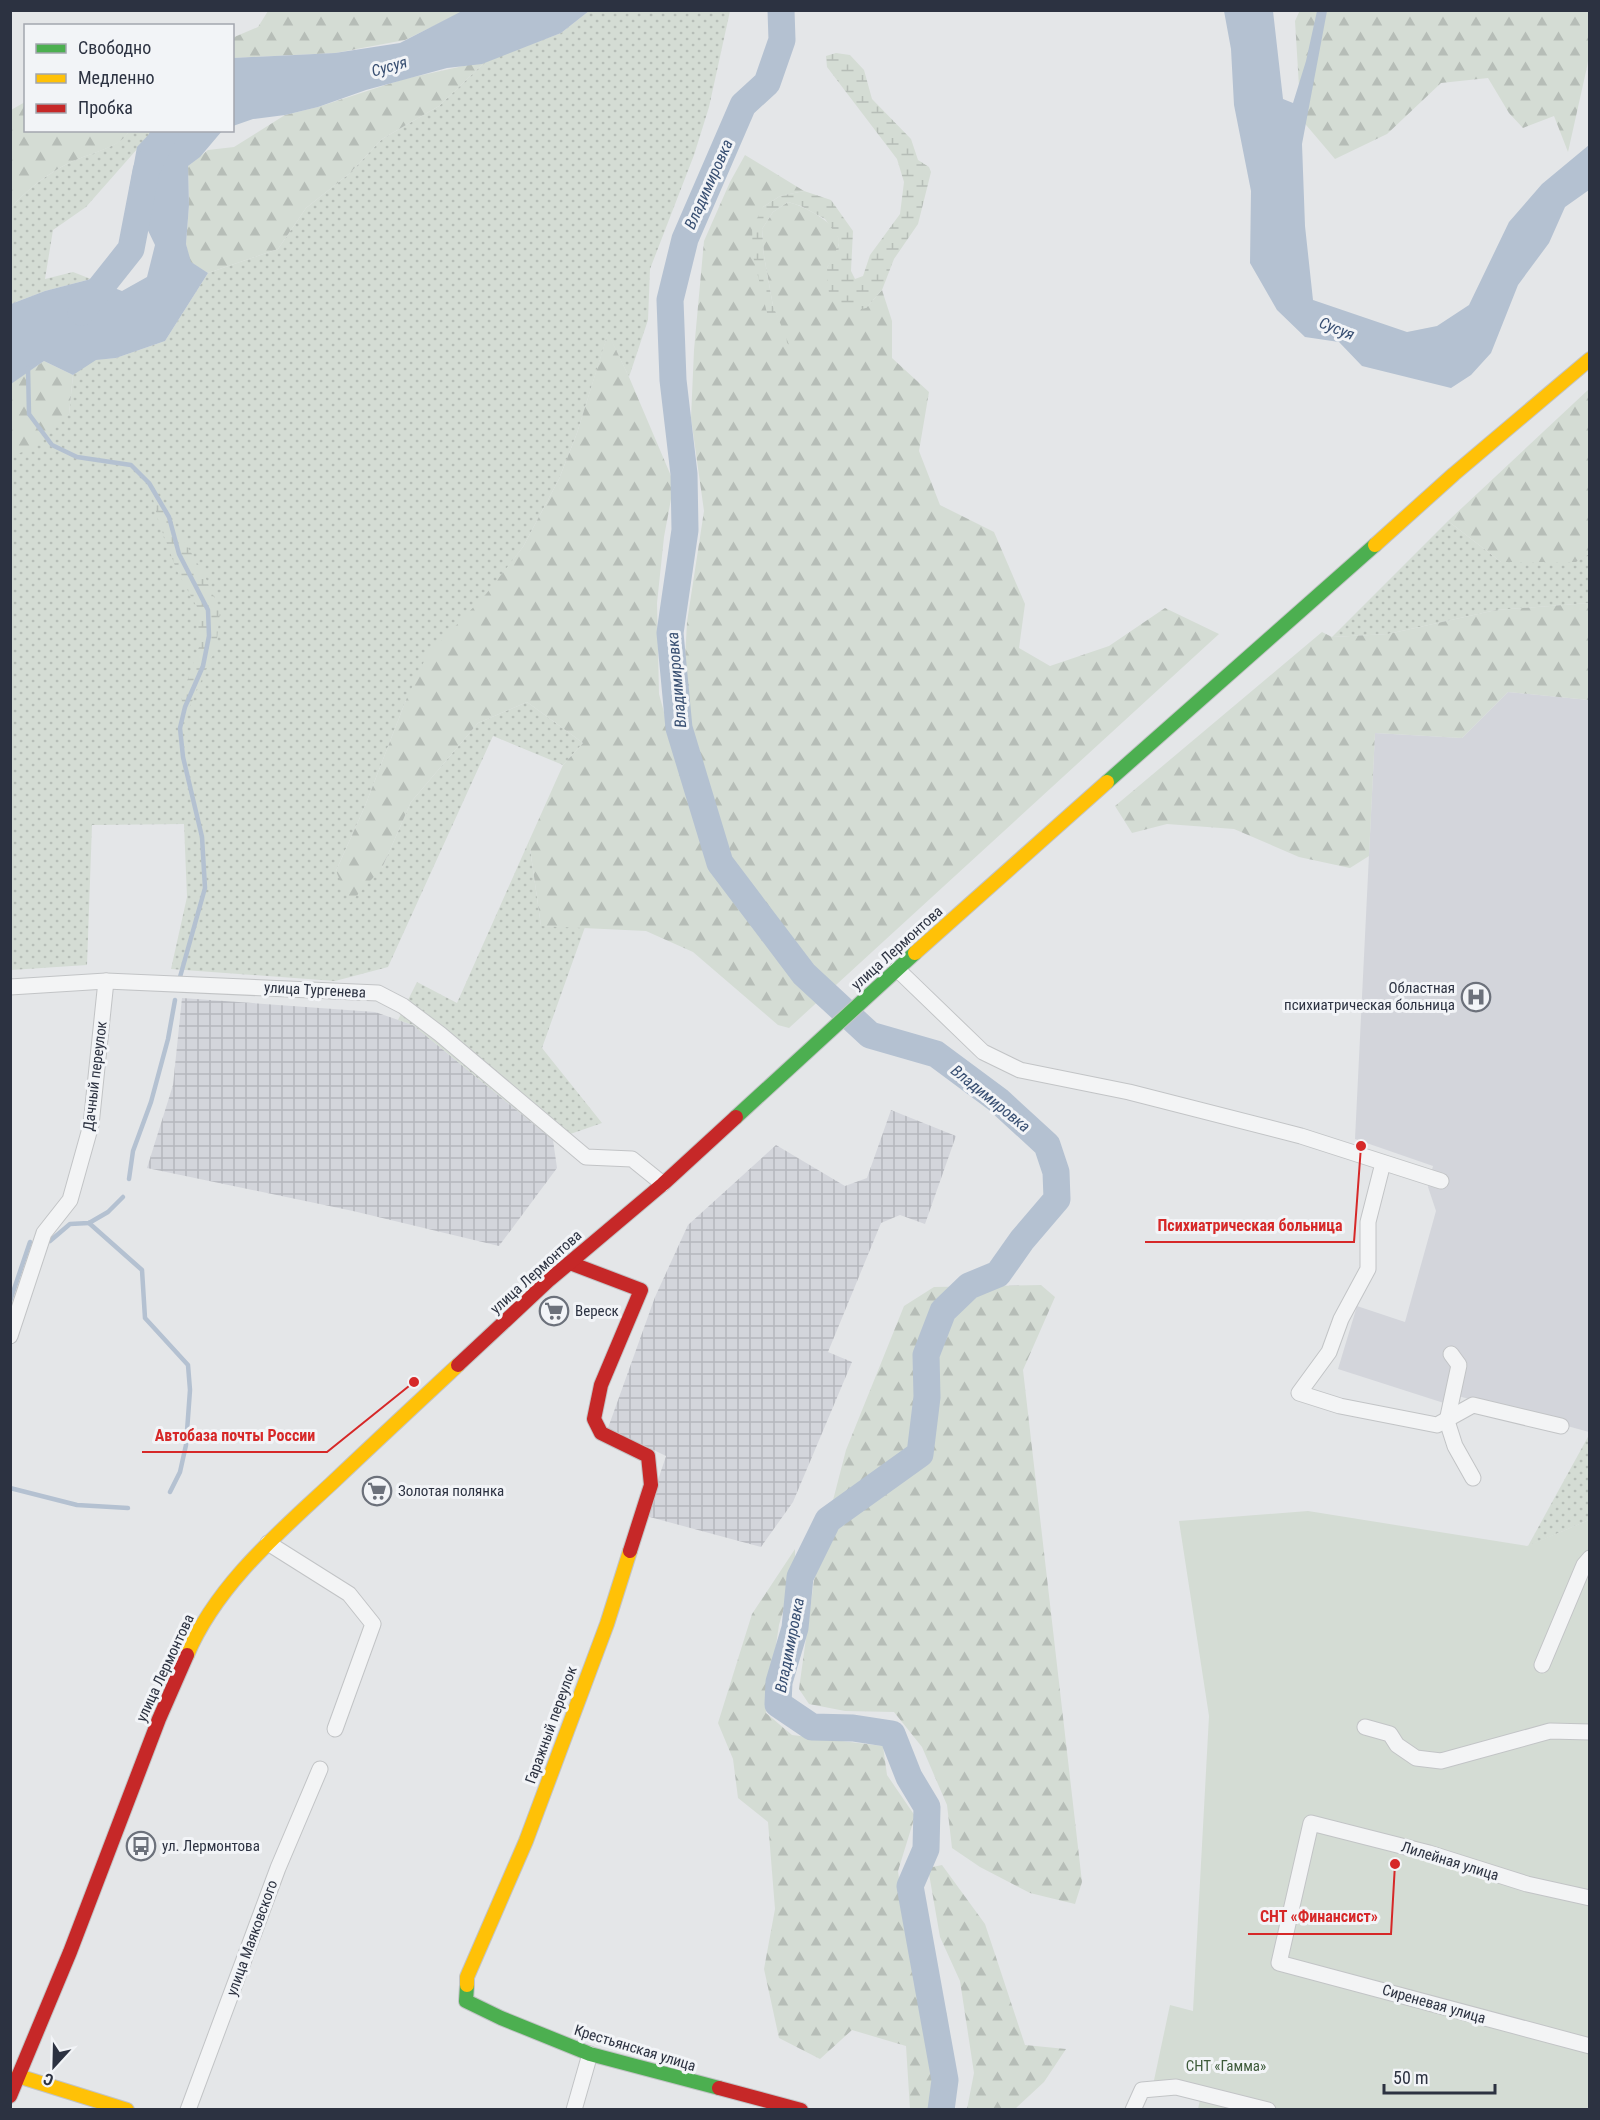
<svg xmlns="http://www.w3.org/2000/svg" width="1600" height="2120" viewBox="0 0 1600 2120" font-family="'Roboto Condensed',sans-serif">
<defs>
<pattern id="industrial-grid" width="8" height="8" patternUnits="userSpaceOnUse" patternTransform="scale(1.5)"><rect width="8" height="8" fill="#d3d5db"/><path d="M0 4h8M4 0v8" fill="none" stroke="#b5b7bd"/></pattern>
<pattern id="grass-dots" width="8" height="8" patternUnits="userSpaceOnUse" patternTransform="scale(1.5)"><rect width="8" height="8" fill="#d4dcd4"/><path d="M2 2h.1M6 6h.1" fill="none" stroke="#b6bdb7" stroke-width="1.8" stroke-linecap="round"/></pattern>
<pattern id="forest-firs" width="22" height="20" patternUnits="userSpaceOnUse" patternTransform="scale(1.5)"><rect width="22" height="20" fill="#d4dcd4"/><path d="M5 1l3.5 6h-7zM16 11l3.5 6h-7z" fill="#b6bdb7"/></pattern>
<pattern id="wetland-marsh" width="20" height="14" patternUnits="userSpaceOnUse" patternTransform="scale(1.5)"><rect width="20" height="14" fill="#d4dcd4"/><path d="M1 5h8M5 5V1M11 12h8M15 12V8" fill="none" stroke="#b6bdb7"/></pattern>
</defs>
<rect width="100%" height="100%" fill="#e4e6e8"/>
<path fill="#d3d5db" d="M1508,692L1589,700V1432L1451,1394L1447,1404L1338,1369L1357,1306L1405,1322L1436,1211L1428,1187L1433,1166L1355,1139L1375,733L1462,738Z"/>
<g fill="url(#industrial-grid)">
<path d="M182,998L375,1012L413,1025L553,1140L557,1168L499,1246L353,1211L147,1168L173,1085Z"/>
<path d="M891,1110L956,1136L925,1224L900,1215L881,1223L828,1352L852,1362L793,1502L761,1547L646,1516L666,1456L608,1428L655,1297L688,1225L776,1145L845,1186L867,1178Z"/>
</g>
<g fill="url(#grass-dots)">
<path d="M589,11H730L709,107L694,155L650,269L648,320L629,377L608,334L577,433L559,479L523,547L406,700L365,806L336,871L382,868L411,802L478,723L527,702L583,743L563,765L493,736L388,967L335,981L171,969L187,897L184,824L92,825L87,965L11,970V456L69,414L73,375L91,360L116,358L165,341L208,273L278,249L306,208L350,173L382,139L439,106L486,61L561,33Z"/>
<path d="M129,131H153L86,207L53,230L45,279L73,272L91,279L45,291L11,304V208C26,190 47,174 69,163C86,154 120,148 129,131Z"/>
<path d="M1448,521L1501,562H1575L1589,554V603L1496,610L1388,634L1332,637Z"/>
<path d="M529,841L541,926L585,927L542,1048L602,1123L553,1140L413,1025L398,1020L417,982L457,1003Z"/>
<path d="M1589,1435V1520L1528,1546Z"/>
</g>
<g fill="url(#forest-firs)">
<path d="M1300,10L1589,11L1590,48L1587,67L1568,152L1554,116L1523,128L1509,113L1488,78L1441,83L1387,134L1335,159L1301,119L1295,21Z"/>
<path d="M268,11H464L405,40L335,53L233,58L232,38L258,27Z"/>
<path d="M486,61L439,106L382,139L350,173L306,208L278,249L208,273L190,262L186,244L189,205L188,166L208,150L234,147L285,115L318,107L404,79Z"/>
<path d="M25,102L26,130L129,131C121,148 86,154 69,163C47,174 26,190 11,208V110Z"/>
<path d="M745,155L804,191L780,196L763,207L753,256L788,344L773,306L764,256L762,229L773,212L788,202C804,206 839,223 839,242C839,250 831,261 827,268L866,308L882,290L892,321V358L929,392L919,451L940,505L994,532L1025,604L1019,648L1050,666L1109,646L1165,608L1219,634L789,1028L778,1025L693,952L646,931L541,926L529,841L563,765L583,743L527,702L478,723L411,802L382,868L350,903L336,871L365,806L406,700L426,657L486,594L523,547L559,479L577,433L608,333L629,377L674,483L664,537L657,603L659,694L679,767L687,622L704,511L691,418L694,350L704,241L730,182Z"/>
<path d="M44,361L73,375L69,414L31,449L11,456L10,384Z"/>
<path d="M1589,389V554L1576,562H1501L1448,521Z"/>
<path d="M1589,603V700L1508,692L1462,738L1375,733L1369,856L1350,868L1299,857L1234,829L1167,824L1132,833L1115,806L1322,632L1332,637L1388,634L1496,610Z"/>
<path d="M1041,1285L1055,1297L1023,1370L1082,1882L1075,1904L1030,1893L980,1867L952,1848L947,1805L922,1747L894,1712L845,1711L809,1704L799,1689L816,1566L846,1450L904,1306L934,1287Z"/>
<path d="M795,1549V1571L779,1625L766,1713L792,1735L883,1746L887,1775L915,1816L898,1871L905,1927L947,2014L950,2109H910L906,2046L852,2030L820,2059L779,2038L764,1969L775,1909L768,1822L738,1798L733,1759L718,1723L752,1614Z"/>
<path d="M942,1865L985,1924L1025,2045L1066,2049L1044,2082L1015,2109H967L974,2073L960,1981L940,1937L928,1868Z"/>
</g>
<g fill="url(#wetland-marsh)">
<path d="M836,53L850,55L864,70L872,99L911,139L918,160L929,167L931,172L918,224L894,259L882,290L866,308L849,312L838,308L829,294L827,268L839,245L838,237L825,219L801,206L788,202L773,212L762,229L764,256L773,306L790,347L767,313L753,256L752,228L763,207L780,196L804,191L831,200L853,231L851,271L855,279L863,276L870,255L900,214L904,182L897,159L827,67L826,56Z"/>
<path d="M149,483L204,574L220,611L216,648L180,728L182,696L199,647L198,609L177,571L159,523Z"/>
</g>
<path fill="#d4dcd4" d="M1308,1511L1527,1546L1589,1520V2109H1198L1200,2100L1153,2085L1170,2005L1193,2011L1209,1716L1179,1521Z"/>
<g fill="#b4c1d1">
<path d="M464,10L589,11L561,33L482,64L447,68L366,90L318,107L285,115L253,119L233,126V58L335,53L400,43Z"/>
<path d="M1224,11H1273L1283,99L1293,103L1306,61L1317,11H1327L1302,144L1305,226L1313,300L1407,332L1437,326L1469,305L1509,222L1542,184L1589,145V190L1565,207L1549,243L1518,285L1491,353L1471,375L1451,388L1362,366L1339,342L1305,337L1277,310L1250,263L1251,191L1234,105L1231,49Z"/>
<path d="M153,130L222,131L200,157L188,166L189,205L186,244L191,262L208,273L165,341L116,358L96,360L73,375L44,361L11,384V304L45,291L91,279L122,291L147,277L155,245L129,191L137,147Z"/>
</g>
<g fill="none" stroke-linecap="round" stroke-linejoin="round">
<g stroke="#b4c1d1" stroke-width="4.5">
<path d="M28,368L29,414L52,445L77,457L131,465L149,483L169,517L179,554L208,610L209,636L203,666L185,707L180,728L183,757L202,837L205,888L180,977"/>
<path d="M129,1179L133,1151L151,1102L168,1039L175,1000"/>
<path d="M89,1223L142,1270L145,1318L188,1365L190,1390L186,1445L180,1472L170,1492"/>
<path d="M50,1241L70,1224L89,1223L108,1212L123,1197"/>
<path d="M10,1301L30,1242"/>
<path d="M10,1488L77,1505L128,1508"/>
</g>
<g stroke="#b4c1d1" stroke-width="27">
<path d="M781,10L782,40L767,83L743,105L685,239L670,300L673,380L684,474L685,530L670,633L679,728L720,863L804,974L870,1035L936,1054L998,1100L1047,1145L1056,1172L1057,1199L1022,1240L998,1274L969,1286L943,1311L926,1355L927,1397L920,1454L828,1520L800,1577L795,1628L779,1682L778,1704L812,1727L853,1728L892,1734L909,1777L927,1807L926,1849L910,1886L945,2080L941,2110"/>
<path d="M81,312L131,249L146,171L166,130"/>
</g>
<g stroke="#c2c4c6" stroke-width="17">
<g id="street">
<path d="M897,969L983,1052L1020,1070L1129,1092L1301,1136L1441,1181"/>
<path d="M10,987L106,981L378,993L403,1006L440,1034L586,1157L632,1159L663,1184"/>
<path d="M1383,1163L1368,1222V1269L1341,1319L1329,1352L1299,1393L1340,1406L1437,1425L1473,1405L1561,1426"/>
<path d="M10,1336L44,1233L70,1200L91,1125L106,981"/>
<path d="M1451,1354L1459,1365L1447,1421L1455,1446L1473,1478"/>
<path d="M268,1543L349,1594L373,1624L335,1729"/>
<path d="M1542,1665L1584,1565L1590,1558"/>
<path d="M1365,1727L1390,1734L1397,1745L1416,1758L1441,1761L1550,1731L1590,1732"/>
<path d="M1590,1898L1527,1884L1429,1853L1311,1823L1279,1963L1590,2046"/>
<path d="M188,2110L278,1868L320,1769"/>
<path d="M574,2110L590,2054"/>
<path d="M1133,2110L1142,2090L1176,2087L1268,2110"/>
</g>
</g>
<g stroke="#c2c4c6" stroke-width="16">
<g id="fast">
<path d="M1107,782L1375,545"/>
<path d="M736,1117L915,953"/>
<path d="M467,1985L466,2001L501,2018L590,2054L719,2088"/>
</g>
</g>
<g stroke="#c2c4c6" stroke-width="16">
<g id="slow">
<path d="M1375,545L1454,474L1590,359"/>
<path d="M915,953L1107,782"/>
<path d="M187,1655C216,1586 277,1534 331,1484C373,1444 415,1405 458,1365"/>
<path d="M467,1985V1977L526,1841L607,1624L630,1551"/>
<path d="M18,2076L127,2110"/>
</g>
</g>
<g stroke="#c2c4c6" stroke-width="16">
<g id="jam">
<path d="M570,1263L641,1290L601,1385L594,1419L601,1433L648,1456L651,1485L630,1551"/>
<path d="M458,1365L548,1281L663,1184L736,1117"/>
<path d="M719,2088L801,2110"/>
<path d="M10,2096L70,1952L159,1719L187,1655"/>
</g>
</g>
<use href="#street" stroke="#f3f4f5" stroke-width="15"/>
<use href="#fast" stroke="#4caf50" stroke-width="14"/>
<use href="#slow" stroke="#ffc107" stroke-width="14"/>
<use href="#jam" stroke="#c62828" stroke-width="14"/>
</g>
<defs>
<g id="hospital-ring" transform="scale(1.5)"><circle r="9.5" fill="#f2f4f7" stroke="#6c717b" stroke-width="1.5"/><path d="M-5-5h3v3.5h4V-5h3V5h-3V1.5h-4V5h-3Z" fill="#6c717b"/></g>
<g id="supermarket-ring" transform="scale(1.5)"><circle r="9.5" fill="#f2f4f7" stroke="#6c717b" stroke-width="1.5"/><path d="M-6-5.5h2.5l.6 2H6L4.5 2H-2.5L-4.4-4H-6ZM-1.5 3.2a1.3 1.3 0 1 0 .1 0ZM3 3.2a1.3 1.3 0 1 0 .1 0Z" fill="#6c717b"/></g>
<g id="bus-ring" transform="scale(1.5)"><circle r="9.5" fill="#f2f4f7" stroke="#6c717b" stroke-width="1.5"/><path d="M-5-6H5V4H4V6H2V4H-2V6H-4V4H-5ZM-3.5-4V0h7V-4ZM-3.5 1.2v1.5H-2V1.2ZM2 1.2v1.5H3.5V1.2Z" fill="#6c717b"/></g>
</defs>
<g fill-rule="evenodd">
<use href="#hospital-ring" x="1476" y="997"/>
<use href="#supermarket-ring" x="554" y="1311"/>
<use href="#supermarket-ring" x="377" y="1491"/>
<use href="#bus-ring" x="141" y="1846"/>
</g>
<g text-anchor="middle" stroke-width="6" stroke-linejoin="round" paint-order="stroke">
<g font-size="15" fill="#2c3241" stroke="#f2f4f7">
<text transform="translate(897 948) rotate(-42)" y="5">улица Лермонтова</text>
<text transform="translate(315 990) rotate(3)" y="5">улица Тургенева</text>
<text transform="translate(95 1076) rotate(-83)" y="5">Дачный переулок</text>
<text transform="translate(536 1272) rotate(-42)" y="5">улица Лермонтова</text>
<text transform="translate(165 1668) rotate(-65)" y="5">улица Лермонтова</text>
<text transform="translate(551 1725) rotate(-70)" y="5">Гаражный переулок</text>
<text transform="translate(1450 1861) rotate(17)" y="5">Лилейная улица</text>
<text transform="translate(252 1938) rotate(-70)" y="5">улица Маяковского</text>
<text transform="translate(1434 2004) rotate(16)" y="5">Сиреневая улица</text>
<text transform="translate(635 2048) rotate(17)" y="5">Крестьянская улица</text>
</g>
<g font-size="15" fill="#2c3241" stroke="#f2f4f7" text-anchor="start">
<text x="1455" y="993" text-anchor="end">Областная<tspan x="1455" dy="17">психиатрическая больница</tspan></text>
<text x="575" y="1316">Вереск</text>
<text x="398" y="1496">Золотая полянка</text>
<text x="162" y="1851">ул. Лермонтова</text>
</g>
<g font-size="15" fill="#3e5b3a" stroke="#f2f4f7">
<text x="1226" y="2071">СНТ «Гамма»</text>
</g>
<g font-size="16" font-style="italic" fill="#384f72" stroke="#f2f4f7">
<text transform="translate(389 66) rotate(-16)" y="6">Сусуя</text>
<text transform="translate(708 184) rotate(-66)" y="6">Владимировка</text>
<text transform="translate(1337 328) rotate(22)" y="6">Сусуя</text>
<text transform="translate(676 680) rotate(-95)" y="6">Владимировка</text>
<text transform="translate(991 1098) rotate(39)" y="6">Владимировка</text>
<text transform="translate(789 1645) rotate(-79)" y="6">Владимировка</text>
</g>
</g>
<path fill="none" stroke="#d62828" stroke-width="2" d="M1361 1146L1354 1242H1145M414 1382L327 1452H142M1395 1864L1391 1934H1248"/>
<g fill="#d62828" stroke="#f2f4f7" stroke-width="2">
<circle cx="1361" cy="1146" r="6"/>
<circle cx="414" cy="1382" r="6"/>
<circle cx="1395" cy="1864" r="6"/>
</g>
<g font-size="16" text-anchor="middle" font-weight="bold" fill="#d62828" stroke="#f2f4f7" stroke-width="6" stroke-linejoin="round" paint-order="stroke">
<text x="1250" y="1231">Психиатрическая больница</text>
<text x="235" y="1441">Автобаза почты России</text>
<text x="1319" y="1922">СНТ «Финансист»</text>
</g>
<rect width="1600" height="2120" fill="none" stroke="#2c3241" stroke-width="24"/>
<rect x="24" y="24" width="210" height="108" fill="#f2f4f7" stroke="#a3a6ae" stroke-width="1.5"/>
<rect x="36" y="44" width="30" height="9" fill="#4caf50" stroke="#a3a6ae" stroke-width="1.5"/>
<text x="78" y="54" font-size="18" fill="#2c3241">Свободно</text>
<rect x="36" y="74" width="30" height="9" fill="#ffc107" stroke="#a3a6ae" stroke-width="1.5"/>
<text x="78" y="84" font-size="18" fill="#2c3241">Медленно</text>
<rect x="36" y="104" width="30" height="9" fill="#c62828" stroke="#a3a6ae" stroke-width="1.5"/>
<text x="78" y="114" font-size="18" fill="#2c3241">Пробка</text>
<g transform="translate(54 2066) rotate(202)" stroke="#f2f4f7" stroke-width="4.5" paint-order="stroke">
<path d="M0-4.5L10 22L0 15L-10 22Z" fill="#2c3241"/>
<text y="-9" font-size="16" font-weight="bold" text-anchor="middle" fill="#2c3241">С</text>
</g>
<path d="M1384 2084v9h111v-9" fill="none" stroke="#2c3241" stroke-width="3"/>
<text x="1393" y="2084" font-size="18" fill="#2c3241" stroke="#f2f4f7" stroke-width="4.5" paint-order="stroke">50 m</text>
</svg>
